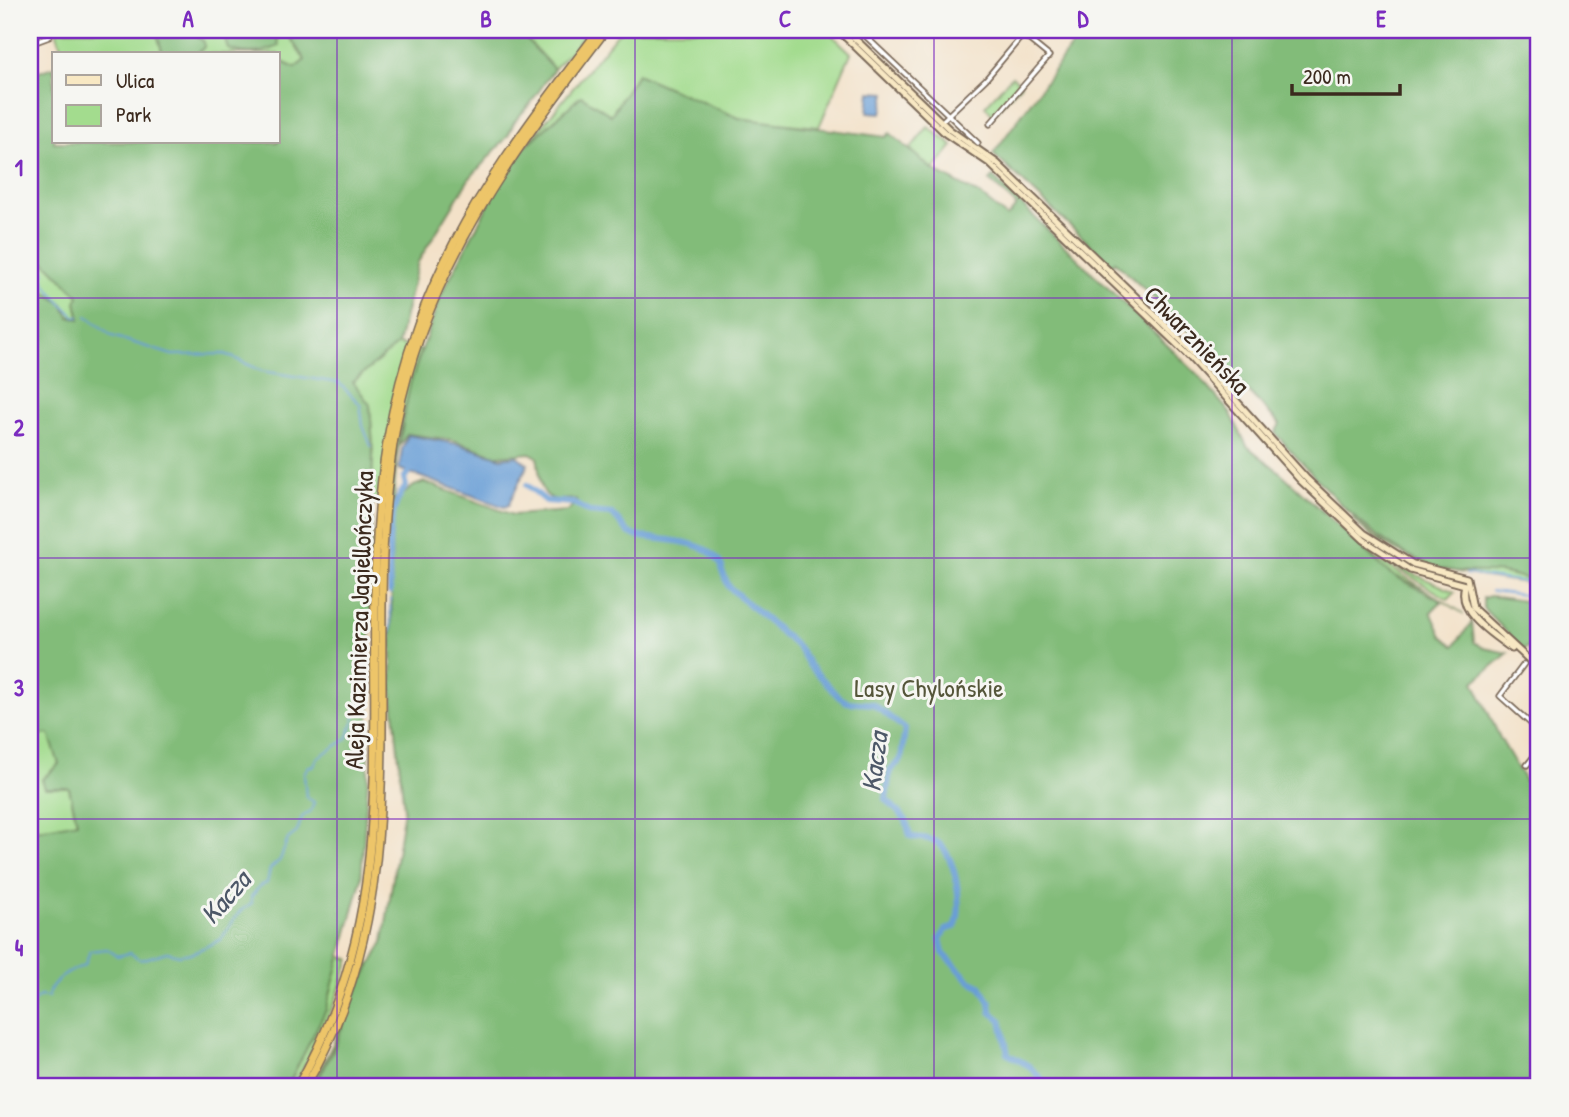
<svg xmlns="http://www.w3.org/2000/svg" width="1569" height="1117" viewBox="0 0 1569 1117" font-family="'Patrick Hand',sans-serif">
<rect width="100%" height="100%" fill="#f6f6f2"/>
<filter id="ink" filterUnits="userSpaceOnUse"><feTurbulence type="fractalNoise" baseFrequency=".0143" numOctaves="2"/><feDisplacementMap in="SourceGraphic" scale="14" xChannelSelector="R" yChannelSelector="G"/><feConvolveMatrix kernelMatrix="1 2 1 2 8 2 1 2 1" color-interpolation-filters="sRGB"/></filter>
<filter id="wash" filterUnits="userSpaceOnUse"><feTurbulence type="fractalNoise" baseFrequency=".00686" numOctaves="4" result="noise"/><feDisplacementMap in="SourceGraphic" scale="28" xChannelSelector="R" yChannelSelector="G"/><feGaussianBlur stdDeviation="1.57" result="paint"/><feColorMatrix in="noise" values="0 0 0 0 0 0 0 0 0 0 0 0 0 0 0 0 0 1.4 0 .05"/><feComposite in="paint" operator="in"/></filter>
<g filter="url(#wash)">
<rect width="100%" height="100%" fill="#f3e1c8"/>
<g fill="#a3dc8e" stroke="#6f8356" stroke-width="2">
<path d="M56,30H156L162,51L156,54H63Z"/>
<path d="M190,30H222L223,38L285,30L305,60L295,68L278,60V54H197L204,42Z"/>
<path d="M518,30H590L554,69Z"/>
<path d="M624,30H827L851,53L819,127L747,120L723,114L637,74L611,116L581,96L525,147L617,34Z"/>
<path d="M1012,76L1021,84L993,115L985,106Z"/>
<path d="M928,127L953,146L933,170L910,149Z"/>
<path d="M30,257L45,262L80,296L76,302L80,320L69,316L63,304L43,291L41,278L30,270Z"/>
<path d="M398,344L420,350L401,421L391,489L370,507L373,447L370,405L353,382Z"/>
<path d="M1352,517L1375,537L1429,565L1463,572H1500L1539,582V585C1484,576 1433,574 1384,544C1373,537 1358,527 1352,517Z"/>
<path d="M1343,527L1377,559L1464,614L1426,590L1389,573L1340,530Z"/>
<path d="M1387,562L1455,592L1448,599Z"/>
<path d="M49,733L59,764L42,779L45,788H69L77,823L30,831V748L35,736Z"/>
<path d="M339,956L350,959L334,1004L296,1082L292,1087H287L326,1010Z"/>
<path d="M362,962L370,965L314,1087H310L334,1042Z"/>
</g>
<g fill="#82bc79" stroke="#5e734c" stroke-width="2" fill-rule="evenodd">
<path d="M156,30H190L204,42V47L197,54H156L162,51Z"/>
<path d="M222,30H268L269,34L277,37L279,46C262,54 245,55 228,49Z"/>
<path d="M285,30H518L554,69L530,104L514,122L508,136L469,179L418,262L398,344L353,382L370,405L373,447L368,776L361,881L326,1010L287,1087H30V831L77,822L69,788H45L42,780L59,764L49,734L35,736L30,748V270L41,278L43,291L63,304L69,317L80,319L76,302L79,296L45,262L30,257V74L54,67V142H278V60L295,68L305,60Z"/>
<path d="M1083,30H1539V582C1527,580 1515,574 1503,573C1478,570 1452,575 1429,565C1364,538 1321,484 1275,433L1280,424L1194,336L1115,262L1112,265L993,154Z"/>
<path d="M637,74L739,118L886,137L890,133L933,170L980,195L1007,217L1017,206L990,181L993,177L1198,375L1231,414L1247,446L1282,474L1389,573L1442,601L1431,612L1442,636L1454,646L1472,622L1474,642L1484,648L1508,653L1474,682L1500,738L1538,803L1533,808L1539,821V1087H314L332,1053L354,996L383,942L404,809L392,691L391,489L410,384L441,295L499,184L525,147L581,96L611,115ZM407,434L453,440L498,456L530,453L537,457C541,472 536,499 559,500C566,500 570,498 577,500L568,511L513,515L424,482L414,486L394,501L397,450Z"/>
<path d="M1490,596L1539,603V638L1524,650L1483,608V598Z"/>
</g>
<g fill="#699ed6" stroke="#52647a" stroke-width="2">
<path d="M870,92L886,93L882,113L868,112Z"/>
<path d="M408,435L458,444L501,458L517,456L528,464L508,506L504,507L399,469L402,449Z"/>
</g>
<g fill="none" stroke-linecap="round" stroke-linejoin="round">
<g stroke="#699ed6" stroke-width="2">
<path d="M30,260L43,266L45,274"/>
<path d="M44,279C45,289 66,307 74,316L79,317"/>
<path d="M87,316L112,336L172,355L225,354L262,371L339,383L360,404L363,426L371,446"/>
<path d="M1466,574L1539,584"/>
<path d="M1491,591L1539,597"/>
<path d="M387,641L391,630L390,599"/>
<path d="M361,706L369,650"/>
<path d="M30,1004L40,996L48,997C49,981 70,971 85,965L90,951L107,949L117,956L130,953L141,960L167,952L179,955L192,953L220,940L240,911L252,903L251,897L260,886L267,883L270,869L280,860L288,839L297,832L302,817L311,811L314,802L306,797L304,773L309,766H314L317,758L347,739L359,706"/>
</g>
<g stroke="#699ed6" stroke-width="6">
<path d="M527,485L546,501L573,503L589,512L612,514L628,532L636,536C662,541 710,538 722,567"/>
<path d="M722,571L729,587L799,648L809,665L839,697L847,702L873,704L905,729L901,760L890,770L886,799L906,820L910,836C919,839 929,837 937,842C956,855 964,908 955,927L945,930L940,939L943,953L970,981L980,986L990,1002L991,1012L1001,1020L1008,1054L1029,1066L1049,1087"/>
<path d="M390,592C389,558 384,514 406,486L404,478L412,468"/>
</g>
</g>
</g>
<g filter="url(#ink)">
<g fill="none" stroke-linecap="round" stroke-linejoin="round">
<g stroke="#7b6a5a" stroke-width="7">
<g id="minor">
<path d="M859,30L978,143"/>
<path d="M30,44L49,37L52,30"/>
<path d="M941,122L986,79L1027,30"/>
<path d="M990,124L1049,56L1017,30"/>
<path d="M1524,664L1500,696L1539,731"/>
<path d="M1527,765L1539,750"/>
</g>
</g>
<g stroke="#7b6a5a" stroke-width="9">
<g id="secondary">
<path d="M838,30L946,134L989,163L1186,353L1301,481L1364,540L1410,570L1465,585C1456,613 1493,635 1512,649"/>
<path d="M846,30L950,130L997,163L1187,346L1306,478L1364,533L1413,564L1467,578L1473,608L1539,669"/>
</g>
</g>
<g stroke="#7b6a5a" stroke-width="10">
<g id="motorway">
<path d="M297,1087C420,876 350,668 387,443C416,270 496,165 599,30"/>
<path d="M305,1087C430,878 354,647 397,421C427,266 513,152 606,30"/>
</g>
</g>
<use href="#minor" stroke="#fff" stroke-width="3.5"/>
<use href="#secondary" stroke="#f8e8c3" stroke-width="5"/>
<use href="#motorway" stroke="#edc569" stroke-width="7"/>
</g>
</g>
<path fill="none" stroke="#7b2cbf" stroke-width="2" stroke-opacity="0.55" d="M337,30V1087M635,30V1087M934,30V1087M1232,30V1087M30,298H1539M30,558H1539M30,819H1539"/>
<g text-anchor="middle" stroke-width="6" stroke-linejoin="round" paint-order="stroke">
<g font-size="26" fill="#3b2a1e" stroke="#f6f6f2">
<text transform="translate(1197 340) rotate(46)" y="9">Chwarznieńska</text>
<text transform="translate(359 620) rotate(-88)" y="9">Aleja Kazimierza Jagiellończyka</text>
</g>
<g font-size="26" fill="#55563a" stroke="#f6f6f2">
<text x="929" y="697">Lasy Chylońskie</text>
</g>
<g font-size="28" font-style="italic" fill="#4d5868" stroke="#f6f6f2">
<text transform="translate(874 762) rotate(-83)" y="10">Kacza</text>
<text transform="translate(225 897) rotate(-49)" y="10">Kacza</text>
</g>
</g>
<rect width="1569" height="1117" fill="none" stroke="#f6f6f2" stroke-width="77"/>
<rect x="52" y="52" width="228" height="91" fill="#f6f6f2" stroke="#aba49d" stroke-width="2"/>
<rect x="66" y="75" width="35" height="10" fill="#f8e8c3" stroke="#aba49d" stroke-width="2"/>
<text x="116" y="88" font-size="21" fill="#3b2a1e">Ulica</text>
<rect x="66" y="105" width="35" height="21" fill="#a3dc8e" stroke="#aba49d" stroke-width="2"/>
<text x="116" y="122" font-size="21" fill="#3b2a1e">Park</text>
<path d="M1292 84v10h108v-10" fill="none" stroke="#3b2a1e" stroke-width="3.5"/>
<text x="1303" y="84" font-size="21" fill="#3b2a1e" stroke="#f6f6f2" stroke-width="5" paint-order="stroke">200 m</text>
<rect x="38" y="38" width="1492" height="1040" fill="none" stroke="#7b2cbf" stroke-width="2.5"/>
<g font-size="23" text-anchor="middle" font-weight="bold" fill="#7b2cbf">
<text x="188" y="27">A</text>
<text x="486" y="27">B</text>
<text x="785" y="27">C</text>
<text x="1083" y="27">D</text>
<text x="1381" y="27">E</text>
<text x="19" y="176">1</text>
<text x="19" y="436">2</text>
<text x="19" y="696">3</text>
<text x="19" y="956">4</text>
</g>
</svg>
